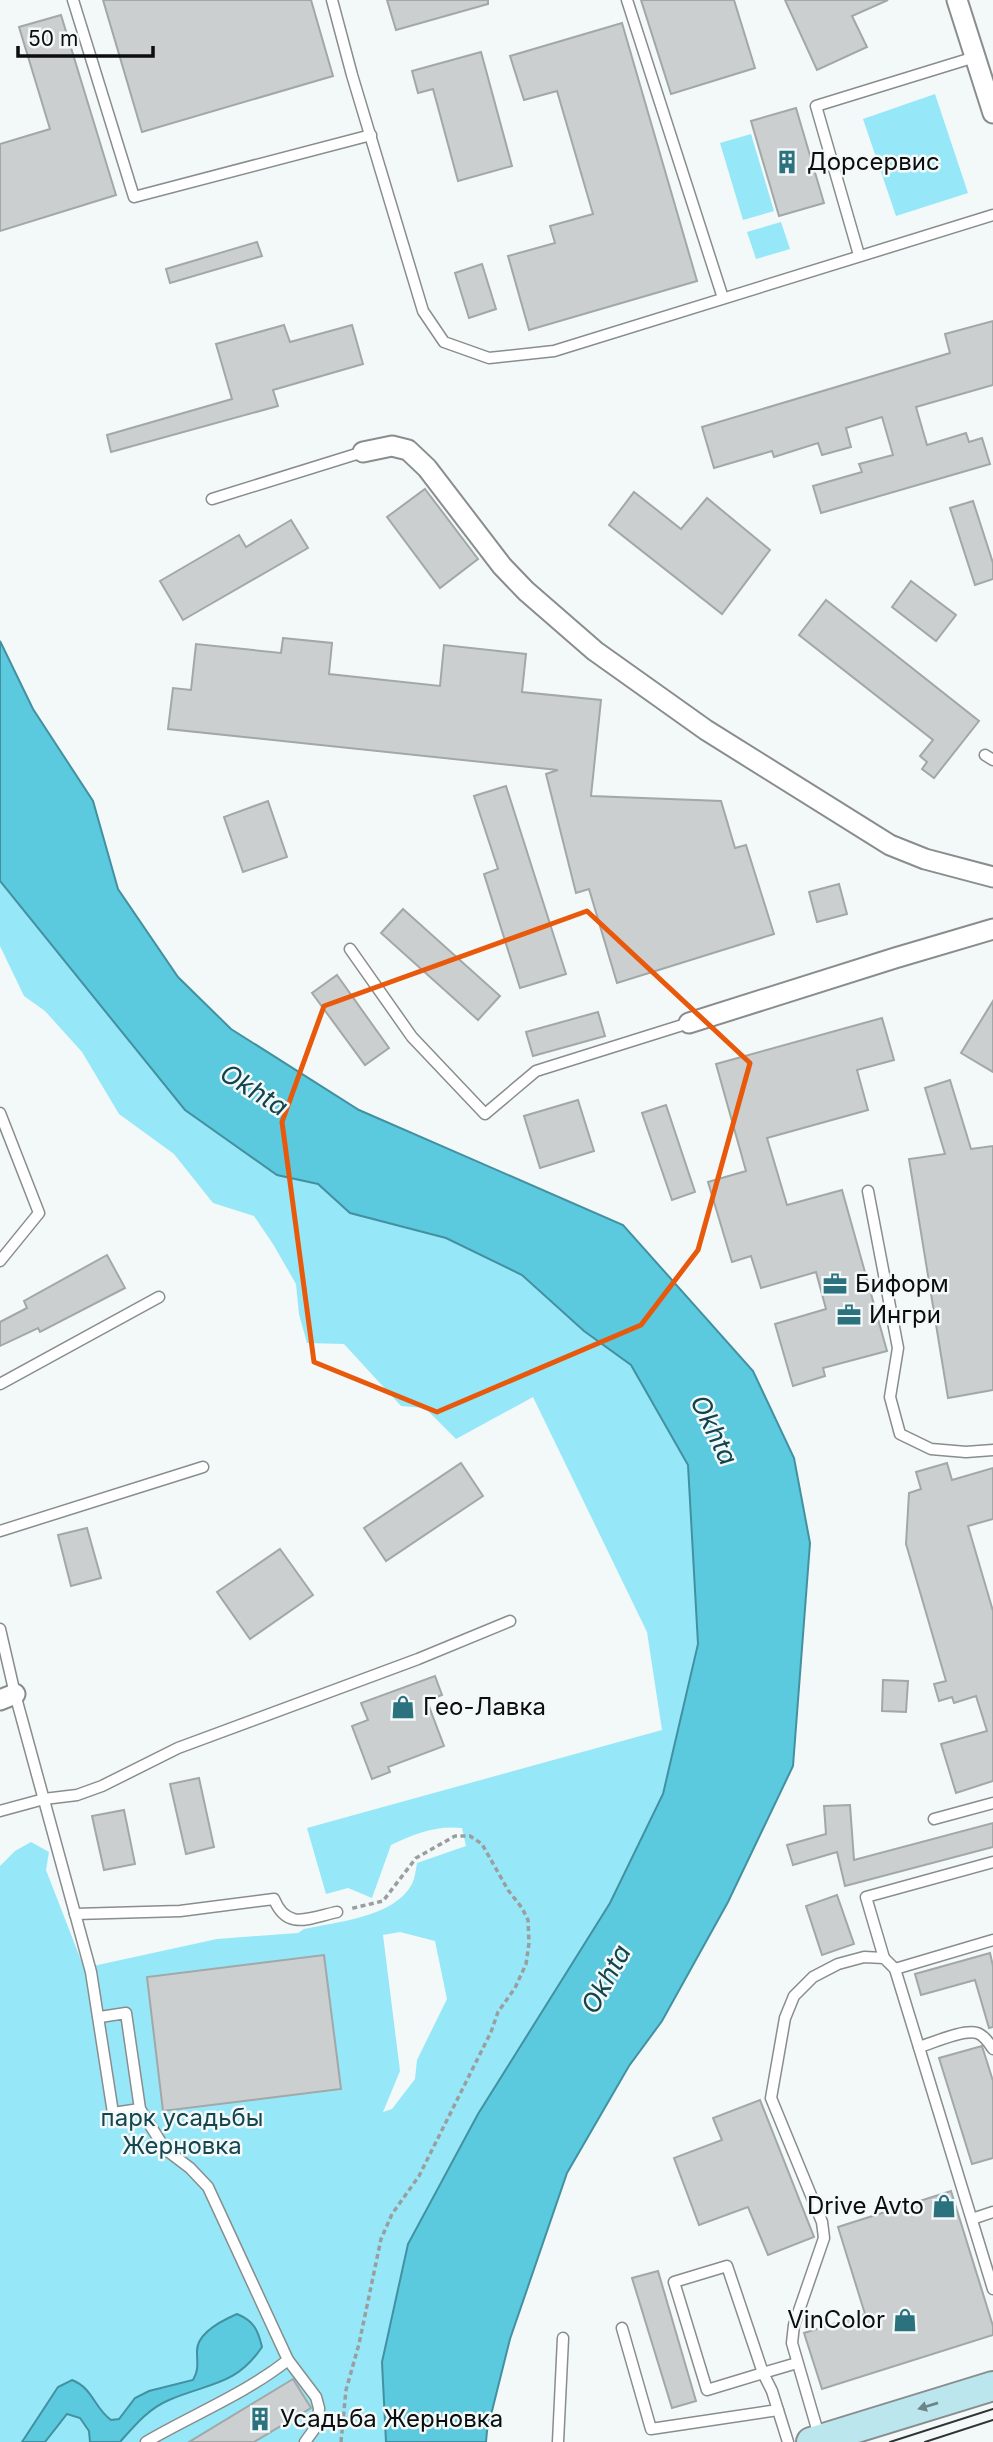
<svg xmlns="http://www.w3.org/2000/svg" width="993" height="2442" viewBox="0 0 993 2442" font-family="Inter,sans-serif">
<rect width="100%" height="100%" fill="#f3f8f9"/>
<g fill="#96e7f8" fill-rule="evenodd">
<path d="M935,94L968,193L896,216L863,119Z"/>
<path d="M751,134L774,211L743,220L720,143Z"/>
<path d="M781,222L790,249L756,259L747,232Z"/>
<path d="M0,881L185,1110L277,1175L318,1184L350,1213L446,1237L522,1275L584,1331L631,1365L688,1465L698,1644L663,1794L610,1903L478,2114L382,2362L386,2442H0V1866L15,1851L31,1842L49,1852L46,1870L84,1968L217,1939L298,1933L304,1929C336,1922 395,1917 412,1884C415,1878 416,1869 417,1863L466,1846L462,1828C436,1825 414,1834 391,1845L372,1898L348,1888L326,1894L307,1828L662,1730L647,1632L533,1397L456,1439L425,1408L401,1406L344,1344L307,1343L299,1314L296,1284L273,1244L254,1216L213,1203L174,1154L119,1114L82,1052L45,1011L24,996L0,946ZM400,1932L435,1941L447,1999L417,2060L415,2079L392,2109L383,2112L400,2071L383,1935Z"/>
</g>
<g fill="#5bc9de" stroke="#4391a0" stroke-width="2">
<path d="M0,641L33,709L93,801L118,889L178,977L231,1029L359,1110L623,1225L753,1371L794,1458L810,1543L793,1766L728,1902L662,2021L629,2066L567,2173L510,2339L487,2431L486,2442H386L382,2362L408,2244L478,2114L610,1903L663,1794L698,1644L688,1465L631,1365L584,1331L522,1275L446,1238L350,1213L318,1184L277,1175L185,1110L0,881Z"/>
<path d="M237,2314C254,2321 258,2330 262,2347C236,2386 208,2383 169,2400C148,2409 135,2425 120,2442H90L89,2431L80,2418L67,2414L45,2442H22L58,2387L72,2380C93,2388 94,2408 111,2420L119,2419L135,2398L149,2391L193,2380C199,2370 197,2363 197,2352C196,2333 223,2320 237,2314Z"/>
</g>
<g fill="#cbcfd0" stroke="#a2a7a8" stroke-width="2">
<path d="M103,0H311L333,76L142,132Z"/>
<path d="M387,0H488V4L396,30Z"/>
<path d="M641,0H734L755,68L671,94Z"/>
<path d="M785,0H888L852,16L867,47L817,70Z"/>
<path d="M61,15L116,195L0,231V144L50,129L19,27Z"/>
<path d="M622,23L697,281L529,330L508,256L555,243L550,226L593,214L557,91L524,100L510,56Z"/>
<path d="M481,52L512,166L458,181L433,89L418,93L412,71Z"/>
<path d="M796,108L824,203L779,216L751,121Z"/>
<path d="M257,242L262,256L170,283L166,269Z"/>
<path d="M482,264L496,309L469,318L455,273Z"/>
<path d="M993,321V385L916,407L927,445L966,433L969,442L982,438L990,464L821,513L813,486L862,472L859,464L893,455L882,417L846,428L851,447L822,455L818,443L774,457L772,451L714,468L702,427L950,353L945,334Z"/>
<path d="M284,325L290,342L352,325L363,364L273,390L278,406L111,452L107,435L232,399L216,344Z"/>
<path d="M425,489L478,559L440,588L387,517Z"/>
<path d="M634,492L681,529L707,498L770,550L722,614L609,525Z"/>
<path d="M973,501L993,563V579L975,585L950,508Z"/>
<path d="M291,520L308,548L183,620L160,581L239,535L246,547Z"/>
<path d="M911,581L956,615L936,641L892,607Z"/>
<path d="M826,600L979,721L934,778L922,769L927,762L920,756L933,740L799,635Z"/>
<path d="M283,638L332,643L329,674L440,686L444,645L526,654L522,692L601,700L591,796L721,801L735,848L746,845L774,934L617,983L589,889L576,893L546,774L558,770L168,729L173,688L191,690L196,644L281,653Z"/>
<path d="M506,786L566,974L520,988L484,874L498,869L474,796Z"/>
<path d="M268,801L287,857L243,872L224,817Z"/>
<path d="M839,884L847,914L817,922L809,892Z"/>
<path d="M403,909L500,996L478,1020L381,933Z"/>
<path d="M337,975L389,1048L365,1065L312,993Z"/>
<path d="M993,1001V1072L961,1053Z"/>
<path d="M598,1012L605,1036L533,1056L526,1032Z"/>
<path d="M882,1018L894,1060L857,1070L868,1110L767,1138L787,1205L842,1190L887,1351L823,1368L825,1376L793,1386L775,1324L826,1309L816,1272L761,1288L751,1256L732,1262L708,1182L746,1171L716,1064Z"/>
<path d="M950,1080L971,1149L993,1146V1390L948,1398L909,1159L945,1154L925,1088Z"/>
<path d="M578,1100L594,1151L540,1168L524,1116Z"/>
<path d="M666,1105L695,1192L672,1200L642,1113Z"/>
<path d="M107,1255L125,1288L40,1332L38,1328L0,1346V1322L27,1308L24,1301Z"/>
<path d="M461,1463L483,1496L386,1561L364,1528Z"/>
<path d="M947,1463L952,1480L993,1468V1519L968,1526L993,1611V1781L956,1793L941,1744L987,1731L976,1696L954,1703L952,1697L939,1701L934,1684L946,1681L906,1544L909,1493L921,1489L916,1472Z"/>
<path d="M87,1528L101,1578L71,1586L58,1535Z"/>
<path d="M280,1549L313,1595L250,1639L217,1592Z"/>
<path d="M435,1676L442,1695L427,1701L444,1746L388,1767L390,1772L372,1779L352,1726L368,1720L361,1703Z"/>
<path d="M883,1680L908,1681L906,1712L882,1711Z"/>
<path d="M199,1778L214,1847L186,1854L170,1784Z"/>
<path d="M850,1805L854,1860L993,1823V1847L845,1886L837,1852L793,1865L787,1845L826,1834L824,1806Z"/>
<path d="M124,1810L135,1864L104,1870L92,1816Z"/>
<path d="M837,1895L854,1944L822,1955L806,1906Z"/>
<path d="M990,1953L993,1966V2027L989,2028L975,1980L921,1995L915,1974Z"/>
<path d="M324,1955L341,2089L163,2111L147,1977Z"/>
<path d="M982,2046L993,2081V2158L972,2164L939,2058Z"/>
<path d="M760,2100L814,2237L768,2255L748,2207L699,2225L674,2158L722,2140L713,2118Z"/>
<path d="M951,2191L993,2326V2335L822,2389L804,2333L865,2314L838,2227Z"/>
<path d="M658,2271L696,2401L672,2408L632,2278Z"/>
<path d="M293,2379L311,2408L254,2442H189Z"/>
</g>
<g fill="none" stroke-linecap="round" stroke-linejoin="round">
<g stroke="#898d8e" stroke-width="13">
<g id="lane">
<path d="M73,0L134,197L371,135"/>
<path d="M332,0L352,75L423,311L444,342L489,358L554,351L993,215"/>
<path d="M627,0L723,298"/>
<path d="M859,255L816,106L975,57"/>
<path d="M212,499L363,452"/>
<path d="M985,755L993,760"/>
<path d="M350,949L412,1037L485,1114L536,1071L689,1023"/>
<path d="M0,1113L39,1213L0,1261"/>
<path d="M868,1191L898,1348L890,1397L900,1434L931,1449L966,1452L993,1450"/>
<path d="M0,1384L159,1297"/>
<path d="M0,1531L203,1467"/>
<path d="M0,1629L15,1694L91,1972L113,2113L140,2109"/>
<path d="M0,1811L44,1799L77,1795L102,1786L178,1748L418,1659L510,1621"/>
<path d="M934,1819L993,1803"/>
<path d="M75,1914L180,1911L274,1899C287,1931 309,1918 337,1912"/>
<path d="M884,1958L866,1897L993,1862"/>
<path d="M895,1969L993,1940"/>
<path d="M100,2017L126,2013L140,2109L165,2149L190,2168L208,2187L288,2360L316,2397L319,2408L318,2424L305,2442"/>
<path d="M919,2047C933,2043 963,2029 977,2033C984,2035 989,2043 993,2049"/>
<path d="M972,2219L993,2212"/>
<path d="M727,2266L763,2373L707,2390L674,2282Z"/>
<path d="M622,2328L651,2429L778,2410"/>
<path d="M820,2439L792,2343L794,2325L824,2238L822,2222L771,2098L785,2018L794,1996L813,1977L838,1964L864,1957L884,1958L895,1969L993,2289"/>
<path d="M146,2442C194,2414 245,2394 288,2360"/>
<path d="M558,2442L563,2338"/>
<path d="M788,2442L772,2391L763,2373L797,2363"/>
</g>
</g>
<g stroke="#898d8e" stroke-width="23">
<g id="street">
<path d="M957,0L993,113"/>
<path d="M363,452L392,446L408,450L427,468L502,566L526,591L595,651L706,730L890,845L925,859L993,877"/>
<path d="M689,1023L895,958L993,929"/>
<path d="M0,1700L15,1694"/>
</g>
</g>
<g stroke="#898d8e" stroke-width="32">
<path id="secondary" d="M811,2442L993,2386"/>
</g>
<path stroke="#9b9e9f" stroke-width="3.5" stroke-dasharray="5 3.5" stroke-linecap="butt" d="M341,2442L346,2390L359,2344L381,2239L392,2214L419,2176L491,2032L498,2012L515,1988L526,1964L529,1943L528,1920L522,1908L508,1890L482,1844L470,1836H455L416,1858L383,1901L349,1909"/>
<use href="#lane" stroke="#fff" stroke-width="10"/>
<use href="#street" stroke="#fff" stroke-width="19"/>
<use href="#secondary" stroke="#bce6ed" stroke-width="28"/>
<g stroke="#303233" stroke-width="2">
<path d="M890,2442L993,2409"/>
<path d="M925,2442L993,2420"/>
</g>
</g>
<defs><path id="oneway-solid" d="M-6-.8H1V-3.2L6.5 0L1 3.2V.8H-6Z" transform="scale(1.75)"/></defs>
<use fill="#6d8489" href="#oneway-solid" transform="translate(928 2406) rotate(163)"/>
<path fill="none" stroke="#e8590c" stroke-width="5" stroke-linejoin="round" d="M587,911L750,1063L698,1250L641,1325L437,1412L314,1362L282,1122L324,1006Z"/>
<defs>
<g id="building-bare" transform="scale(1.89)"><path d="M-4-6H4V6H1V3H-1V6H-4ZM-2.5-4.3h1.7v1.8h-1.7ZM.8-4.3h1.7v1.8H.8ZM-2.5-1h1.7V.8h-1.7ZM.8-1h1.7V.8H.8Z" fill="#2b717e" stroke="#f3f8f9" stroke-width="2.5" paint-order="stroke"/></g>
<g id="office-bare" transform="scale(1.89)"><path d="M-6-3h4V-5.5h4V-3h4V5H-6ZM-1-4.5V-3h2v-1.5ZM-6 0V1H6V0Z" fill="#2b717e" stroke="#f3f8f9" stroke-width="2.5" paint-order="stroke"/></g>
<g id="shop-bare" transform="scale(1.89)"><path d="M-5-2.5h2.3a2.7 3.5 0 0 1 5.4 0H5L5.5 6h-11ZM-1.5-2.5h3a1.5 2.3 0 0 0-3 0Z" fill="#2b717e" stroke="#f3f8f9" stroke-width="2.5" paint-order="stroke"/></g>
</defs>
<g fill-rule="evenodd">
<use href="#building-bare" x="787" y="162"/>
<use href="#office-bare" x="835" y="1284"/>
<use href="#office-bare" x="849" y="1315"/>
<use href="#shop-bare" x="403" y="1707"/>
<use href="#shop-bare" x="944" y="2206"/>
<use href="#shop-bare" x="905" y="2320"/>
<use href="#building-bare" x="260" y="2419"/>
</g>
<g text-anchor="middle" stroke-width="5" stroke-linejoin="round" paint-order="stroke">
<g font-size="24" fill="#0c0d0e" stroke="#f3f8f9" text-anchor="start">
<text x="807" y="170">Дорсервис</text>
<text x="855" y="1292">Биформ</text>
<text x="869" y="1323">Ингри</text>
<text x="423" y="1715">Гео-Лавка</text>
<text x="924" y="2214" text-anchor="end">Drive Avto</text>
<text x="885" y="2328" text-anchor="end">VinColor</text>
<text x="280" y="2427">Усадьба Жерновка</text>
</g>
<g font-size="24" fill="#14464f" stroke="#f3f8f9">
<text x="182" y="2126">парк усадьбы<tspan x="182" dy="28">Жерновка</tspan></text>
</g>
<g font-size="26" font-style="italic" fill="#12444d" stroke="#f3f8f9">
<text transform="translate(254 1090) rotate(32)" y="9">Okhta</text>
<text transform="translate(714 1430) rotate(64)" y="9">Okhta</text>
<text transform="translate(606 1979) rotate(-61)" y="9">Okhta</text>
</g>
</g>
<path d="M18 46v10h135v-10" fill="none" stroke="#0c0d0e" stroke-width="3.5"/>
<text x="28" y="46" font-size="21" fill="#0c0d0e" stroke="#f3f8f9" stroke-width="5" paint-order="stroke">50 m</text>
</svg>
